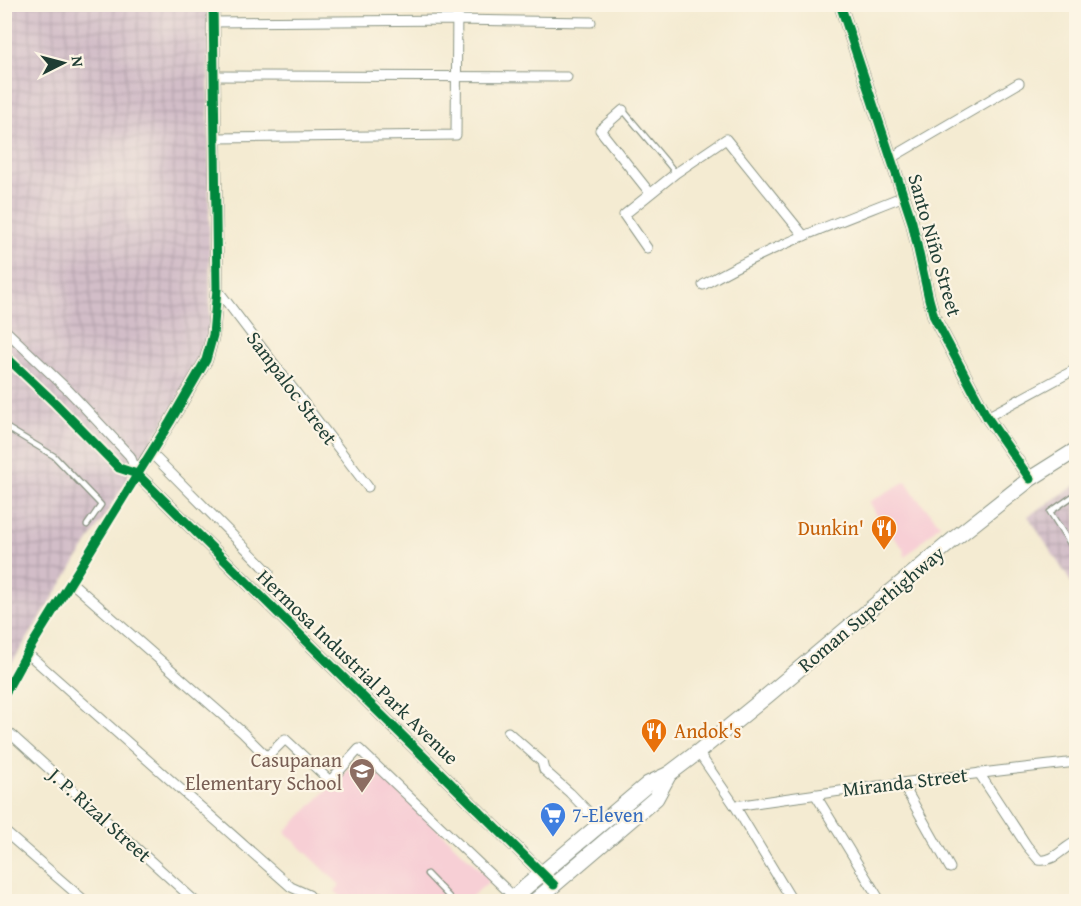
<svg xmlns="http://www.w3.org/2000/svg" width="1081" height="906" viewBox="0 0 1081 906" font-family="'Gentium Book Plus',serif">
<defs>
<pattern id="industrial-grid" width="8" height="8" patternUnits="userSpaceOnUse" patternTransform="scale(1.5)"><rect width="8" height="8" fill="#d2bdc8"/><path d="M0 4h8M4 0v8" fill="none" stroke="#b4a3ac"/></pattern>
</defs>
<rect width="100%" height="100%" fill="#fcf5e5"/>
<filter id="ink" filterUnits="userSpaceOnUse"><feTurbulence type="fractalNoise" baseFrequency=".0167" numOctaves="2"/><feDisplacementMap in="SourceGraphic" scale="12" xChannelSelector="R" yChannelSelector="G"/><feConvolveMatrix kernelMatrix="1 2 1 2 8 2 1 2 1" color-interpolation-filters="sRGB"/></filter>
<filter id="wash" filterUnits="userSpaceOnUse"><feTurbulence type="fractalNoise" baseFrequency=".008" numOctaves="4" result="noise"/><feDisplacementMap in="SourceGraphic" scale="24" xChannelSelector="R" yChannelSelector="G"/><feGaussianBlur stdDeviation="1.35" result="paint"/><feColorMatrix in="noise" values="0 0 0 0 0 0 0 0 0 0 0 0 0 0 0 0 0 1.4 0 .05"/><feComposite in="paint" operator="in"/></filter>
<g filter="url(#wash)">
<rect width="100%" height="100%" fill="#f4ebd2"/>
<g fill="#f7cfd5">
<path d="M906,481L917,498L940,524L905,557L903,548L881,523L869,502Z"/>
<path d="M361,756L491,880L466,901H345L335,891L340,885L285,832Z"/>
</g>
<g fill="url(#industrial-grid)">
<path d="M5,5H208L210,335L202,362L5,674Z"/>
<path d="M1076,485V590L1028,516Z"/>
</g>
</g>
<g filter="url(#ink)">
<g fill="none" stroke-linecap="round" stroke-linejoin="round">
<g stroke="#8a9483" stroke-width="7">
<g id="service">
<path d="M623,110L675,172"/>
<path d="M4,426L54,456L101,505L87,525"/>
<path d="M1076,494L1050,512L1076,553"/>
<path d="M427,874L454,902"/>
</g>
</g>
<g stroke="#8a9483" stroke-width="11">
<g id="minor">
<path d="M213,22L457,20L591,22"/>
<path d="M214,76L567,77"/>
<path d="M623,110L600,130L650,193"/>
<path d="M215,138L456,135L457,4"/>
<path d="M891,158L1019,83"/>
<path d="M647,248L624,215L676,173L726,139L804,236"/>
<path d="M703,285C766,248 836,223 904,196"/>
<path d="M217,289L368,487"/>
<path d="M4,329L69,391L130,456L137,474"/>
<path d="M4,355L55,403L119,468L137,474"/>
<path d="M987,417L1076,369"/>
<path d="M151,453L269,572"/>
<path d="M71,582L242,732L267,757L285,739L330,781L359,749L514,897"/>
<path d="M27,653L291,887L309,895L314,902"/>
<path d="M4,695L27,653L137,474"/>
<path d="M4,728L196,902"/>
<path d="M508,732L542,762L544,770L570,793L600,824"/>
<path d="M698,752L735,806L793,902"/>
<path d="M979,773L1027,846L1039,860C1055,862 1063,847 1076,842"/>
<path d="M902,783L950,868"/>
<path d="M815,794L881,902"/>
<path d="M735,806C848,789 962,775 1076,762"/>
<path d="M4,831L86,902"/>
</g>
</g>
<g stroke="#8a9483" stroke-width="14">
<g id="tertiary">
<path d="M213,4L217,289L213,335L206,360L170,422L137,474L554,885"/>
<path d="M840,4L912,222L929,299L934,317L987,417L1030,479"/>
</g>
</g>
<g stroke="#8a9483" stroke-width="17">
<g id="primary">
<path d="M508,902L648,784L669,774L698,752L768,695L954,539L1030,479L1076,450"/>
<path d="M534,902L656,798L669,774"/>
</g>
</g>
<use href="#service" stroke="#fff" stroke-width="4.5"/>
<use href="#minor" stroke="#fff" stroke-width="9"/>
<use href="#tertiary" stroke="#fff" stroke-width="12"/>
<use href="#primary" stroke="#fff" stroke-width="15"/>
<g stroke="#fcf5e5" stroke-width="13">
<g id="cycleway">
<path d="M840,4L912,222L929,299L934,317L987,417L1030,479"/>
<path d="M4,355L55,403L119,468L137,474L554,885"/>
<path d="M4,695L27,653L170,422L206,360L213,335L217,289L213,4"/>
</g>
</g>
<use href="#cycleway" stroke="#00873e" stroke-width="9"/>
</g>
</g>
<defs>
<g id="restaurant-pin" transform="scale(1.35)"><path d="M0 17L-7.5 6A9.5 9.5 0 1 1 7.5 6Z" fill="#e8710a" stroke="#fcf5e5"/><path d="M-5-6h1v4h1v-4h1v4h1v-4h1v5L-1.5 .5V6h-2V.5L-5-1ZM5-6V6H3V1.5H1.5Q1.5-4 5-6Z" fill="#fff"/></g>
<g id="school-pin" transform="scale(1.35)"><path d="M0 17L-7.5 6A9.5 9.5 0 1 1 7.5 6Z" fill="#8d6e63" stroke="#fcf5e5"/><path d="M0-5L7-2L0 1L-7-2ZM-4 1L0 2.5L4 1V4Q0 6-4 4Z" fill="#fff"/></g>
<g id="supermarket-pin" transform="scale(1.35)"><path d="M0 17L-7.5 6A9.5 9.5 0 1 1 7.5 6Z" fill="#3f7fe0" stroke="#fcf5e5"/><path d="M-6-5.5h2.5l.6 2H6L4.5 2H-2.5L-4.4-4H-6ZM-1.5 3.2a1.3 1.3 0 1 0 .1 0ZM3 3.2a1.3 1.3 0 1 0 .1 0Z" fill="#fff"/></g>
</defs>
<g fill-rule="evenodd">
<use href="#restaurant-pin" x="884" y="528"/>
<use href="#restaurant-pin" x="654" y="731"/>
<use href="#school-pin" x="362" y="771"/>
<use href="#supermarket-pin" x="553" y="815"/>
</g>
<g text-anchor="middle" stroke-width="4.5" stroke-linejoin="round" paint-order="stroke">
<g font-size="20" fill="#1f3d34" stroke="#fcf5e5">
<text transform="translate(935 245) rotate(74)" y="7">Santo Niño Street</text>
<text transform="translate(292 388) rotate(53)" y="7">Sampaloc Street</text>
<text transform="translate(871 609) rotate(-40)" y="7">Roman Superhighway</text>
<text transform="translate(358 667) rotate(44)" y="7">Hermosa Industrial Park Avenue</text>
<text transform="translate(905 782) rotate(-7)" y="7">Miranda Street</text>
<text transform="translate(100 815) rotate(42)" y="7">J. P. Rizal Street</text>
</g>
<g font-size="20" fill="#c56008" stroke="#fcf5e5" text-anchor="end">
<text x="864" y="535">Dunkin'</text>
<text x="674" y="738" text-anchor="start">Andok's</text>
</g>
<g font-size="20" fill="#785e54" stroke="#fcf5e5" text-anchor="end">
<text x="342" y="767">Casupanan<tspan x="342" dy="23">Elementary School</tspan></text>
</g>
<g font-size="20" fill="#366cbe" stroke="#fcf5e5" text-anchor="start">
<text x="572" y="822">7-Eleven</text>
</g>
</g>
<rect width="1081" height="906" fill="none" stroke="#fcf5e5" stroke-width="24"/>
<g transform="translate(63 63) rotate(84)" stroke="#fcf5e5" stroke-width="4.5" paint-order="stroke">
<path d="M0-4.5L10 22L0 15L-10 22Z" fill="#1f3d34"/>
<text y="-9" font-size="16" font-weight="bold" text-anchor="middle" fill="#1f3d34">N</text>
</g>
</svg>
